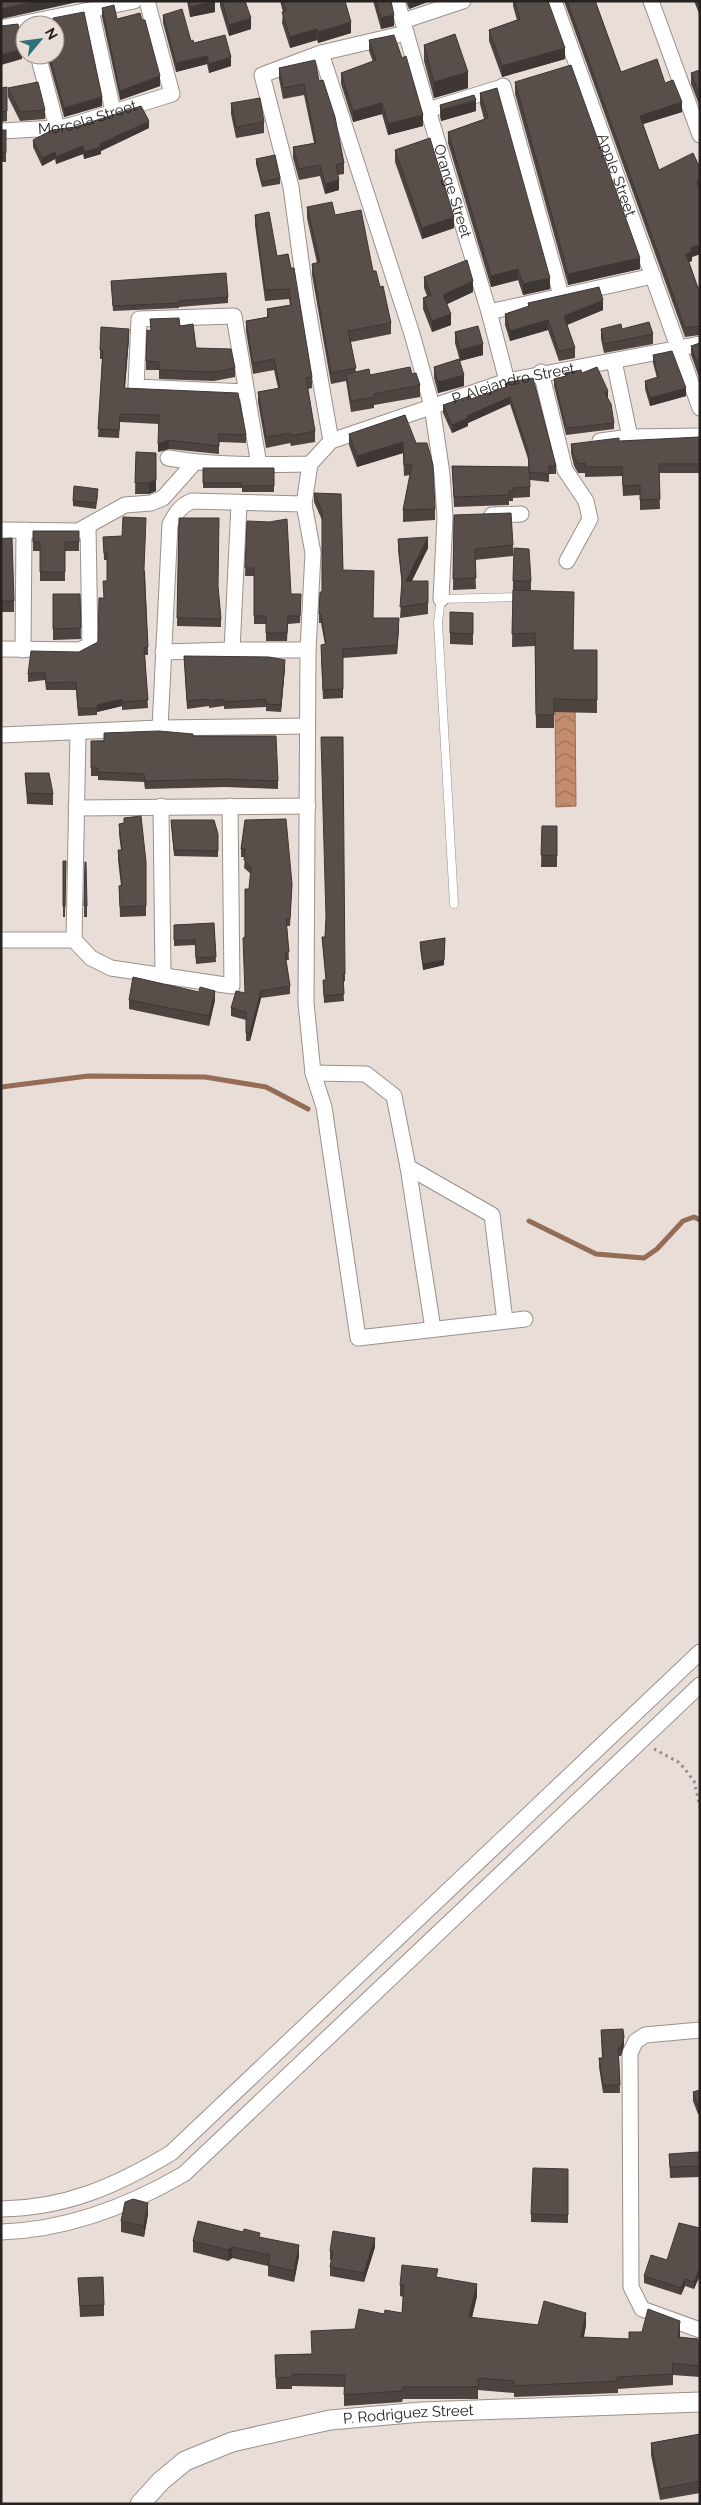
<svg xmlns="http://www.w3.org/2000/svg" width="701" height="2505" viewBox="0 0 701 2505" font-family="Raleway,sans-serif">
<defs>
<pattern id="water-waves" width="16" height="10" patternUnits="userSpaceOnUse" patternTransform="scale(1.25)"><rect width="16" height="10" fill="#c48b6c"/><path d="M0 5q4-4 8 0t8 0" fill="none" stroke="#9f7158"/></pattern>
</defs>
<rect width="100%" height="100%" fill="#e9ddd7"/>
<path fill="url(#water-waves)" stroke="#956c55" d="M555,704H575L576,806L556,807Z"/>
<g fill="none" stroke-linecap="round" stroke-linejoin="round">
<g stroke="#956c55" stroke-width="5">
<path d="M1,1087L88,1076L205,1077L266,1087L308,1109"/>
<path d="M529,1221L596,1254L644,1258L657,1249L683,1221L694,1217L700,1220"/>
</g>
<g stroke="#9b908a" stroke-width="9">
<path id="service" d="M454,904L438,622L441,599L522,597"/>
</g>
<g stroke="#9b908a" stroke-width="17">
<g id="minor">
<path id="s1" d="M397,1L428,110L489,312L507,381"/>
<path id="s2" d="M554,1L700,408"/>
<path d="M651,1L700,135"/>
<path d="M91,10L113,111"/>
<path d="M403,21L463,1"/>
<path d="M1,28L134,1"/>
<path d="M321,53L412,334L432,406L442,474L445,517L441,599"/>
<path d="M38,55L57,128"/>
<path d="M503,86L561,295"/>
<path d="M428,110L499,88"/>
<path id="s3" d="M1,131L57,128L72,125L172,94L147,1"/>
<path d="M489,312L653,276"/>
<path d="M614,361L630,437"/>
<path d="M541,372L565,470L586,501L590,519L567,561"/>
<path d="M247,392L136,387L139,319L234,316L259,465"/>
<path d="M331,441L306,298L291,187L262,75L321,53L406,33"/>
<path d="M600,441L630,437L700,436"/>
<path id="s4" d="M168,458C215,466 262,465 310,464L331,441L507,381L700,344"/>
<path d="M310,464L304,504L313,553L308,650L306,1003L313,1073L324,1107L358,1338L525,1319"/>
<path d="M239,504L232,650H308"/>
<path d="M492,515L521,514"/>
<path d="M1,530L78,531L125,505L151,503L163,498L195,462"/>
<path d="M1,649L79,650L90,645L88,527"/>
<path d="M23,650L24,530"/>
<path d="M163,652L232,650"/>
<path d="M160,728L170,524C176,513 180,506 192,501L304,504"/>
<path d="M78,733L74,940L91,958L111,968L232,986L230,806"/>
<path d="M1,735L160,728L307,726"/>
<path d="M161,806L163,977"/>
<path d="M76,808L308,806"/>
<path d="M1,940H74"/>
<path d="M313,1073L366,1074L394,1096L408,1167L433,1329"/>
<path d="M408,1167L492,1215L505,1321"/>
<path d="M700,2030L645,2035L636,2041L630,2053L631,2287L642,2309L700,2330"/>
<path d="M1,2209C66,2208 116,2186 171,2153L700,1652"/>
<path d="M1,2232C67,2230 127,2207 184,2174L700,1685"/>
</g>
</g>
<g stroke="#9b908a" stroke-width="21">
<g id="tertiary">
<path id="s5" d="M140,2504L161,2481L185,2461L232,2442L330,2420L422,2412L700,2402"/>
</g>
</g>
<path stroke="#948b87" stroke-width="3" stroke-dasharray="2.5 4" stroke-linecap="butt" d="M654,1749L680,1763L694,1781L700,1807"/>
<use href="#service" stroke="#fff" stroke-width="8"/>
<use href="#minor" stroke="#fff" stroke-width="15"/>
<use href="#tertiary" stroke="#fff" stroke-width="19"/>
</g>
<g fill="#4d4440">
<path d="M187,1H215V12L190,17Z"/>
<path d="M220,1H245L251,29L229,36L220,6Z"/>
<path d="M280,1H345L351,33L318,43L317,40L290,48L282,23L283,12Z"/>
<path d="M373,1H391L394,26L381,29Z"/>
<path d="M406,1H430L409,9Z"/>
<path d="M513,1H548L565,59L502,77L489,41V30L517,20L513,6Z"/>
<path d="M564,1H597L596,2L621,72L665,83L682,112L643,124L659,170L700,168V254L692,257V261L689,262L698,288L700,287V335L685,337Z"/>
<path d="M694,1H700V16Z"/>
<path d="M102,8L117,19L160,86L120,100L102,17Z"/>
<path d="M163,15L194,43L231,66L209,73L207,64L176,72L163,23Z"/>
<path d="M53,18L102,106L64,117L47,55H55L56,38L55,25H53Z"/>
<path d="M369,40L423,126L388,135L382,114L353,122L341,84V73L373,62L369,51Z"/>
<path d="M424,45L468,88L434,98L424,61Z"/>
<path d="M279,68L319,81L344,163V174L338,175L339,190L325,194L320,176L299,180L293,158V147L314,143L304,95L283,99L279,79Z"/>
<path d="M700,70V107L691,84V73Z"/>
<path d="M515,82L640,269L568,285L515,94Z"/>
<path d="M7,87V121L1,122V88Z"/>
<path d="M8,88L45,110V119L20,121L8,97Z"/>
<path d="M480,93L550,289L523,295L518,280L491,287L448,143V132L484,119L480,104Z"/>
<path d="M231,103L264,122V133L236,138L231,114Z"/>
<path d="M440,105L476,111L441,121L440,116Z"/>
<path d="M149,128L101,151V154L84,159L83,154L56,164L55,159L42,166L33,147V140Z"/>
<rect x="1" y="130" width="5" height="32"/>
<path d="M395,150L454,228L422,239L395,162Z"/>
<path d="M256,159L280,178V184L262,187L256,164Z"/>
<path d="M307,207L335,215L373,271L380,287L391,323V334L351,342L356,372L370,375L412,374L420,385V397L374,405V408L351,412L346,381L331,384L312,275V264L317,263L307,218Z"/>
<path d="M255,215L277,256L288,254L312,377V388L308,389L315,431V442L291,446L290,443L266,448L258,402V392L278,388L274,370L253,374L246,331V321L267,317V309L290,305L289,299L265,301L255,225Z"/>
<path d="M424,277L473,292L447,304L451,325L432,332L423,309V298L427,296L424,288Z"/>
<path d="M111,281L228,297V303L179,307V308L113,311Z"/>
<path d="M528,303L603,310L567,325L575,348V358L559,361L548,330L510,341L505,325V314L528,307Z"/>
<path d="M150,319L180,326L196,348L235,368V377L214,381L159,379V370H146V361L151,331Z"/>
<path d="M601,329H622L653,334V344L604,353L601,339Z"/>
<path d="M455,332L483,355L460,361L455,343Z"/>
<path d="M129,338L125,388L246,435V443L219,442V454L169,449L158,452L159,424L120,422L119,438L98,437L102,359H100V350Z"/>
<path d="M700,343V380L691,355V346Z"/>
<path d="M653,355L686,396L650,406L645,389V381L657,378L653,363Z"/>
<path d="M434,367L464,386L438,393L434,378Z"/>
<path d="M565,373H582L608,398H607L614,423V429L566,435L554,386V379L565,376Z"/>
<path d="M505,384L556,466V474H549V482L530,480V497L513,498V501H509V505L454,507L452,466L528,467V459L510,404L468,423V426L452,433L443,413V405L471,399L505,387Z"/>
<path d="M405,415L435,509V520L403,522V510L410,475L404,476L403,453L357,467L349,445V434Z"/>
<path d="M700,437L699,473H659L660,509L640,510V495L623,496L622,476L585,477V473H578L574,466L571,453V444Z"/>
<path d="M136,452L156,491L149,494H135Z"/>
<path d="M203,468H274V492H242V488H203Z"/>
<path d="M314,493L341,494L343,570L373,618L399,627L397,654L343,658V698L323,699L321,654L325,645L321,623H319V614L322,592V520L314,502Z"/>
<path d="M98,495L96,509L73,506V501Z"/>
<path d="M454,515L513,545V556L475,560L476,589L453,590Z"/>
<path d="M179,518L218,587L221,619V627L177,626Z"/>
<path d="M247,521L291,594L301,601L300,623L288,624L287,641H266V624H254V576H245Z"/>
<path d="M33,531H79V551H65V581H40V551H33Z"/>
<path d="M103,537L145,571L148,647V655H145L148,708L122,710V706L97,712V715L78,716L76,690H46L45,680L28,682V674L79,652L98,642L104,598L107,581V560H104Z"/>
<path d="M1,539L14,601V612H1Z"/>
<path d="M398,539L428,548L412,581H428V614L400,618L402,586L398,550Z"/>
<path d="M513,581H531V591L573,650H597V713L554,712V728H536L535,646L512,647Z"/>
<path d="M53,594H80L81,639L53,640Z"/>
<path d="M450,612L473,613V645L450,644Z"/>
<path d="M184,656L285,667L281,712L266,711V707L224,709V706L209,708V706L187,709Z"/>
<path d="M193,736L278,781V789L226,787L145,789L144,782L98,780V776H91V741Z"/>
<path d="M25,773L53,794V805L27,804Z"/>
<path d="M124,818L146,862V916L120,917L119,886H121L118,860V850H121L119,834V824L124,823Z"/>
<path d="M171,820L218,834V857L174,856Z"/>
<path d="M245,820L292,884L290,926H287L289,960H286L290,986V994L261,998L250,1041H246V1020L231,1016V1008L245,993V937L251,874L244,868L245,857H241V849Z"/>
<path d="M542,826H557V867H541Z"/>
<path d="M63,861H66L65,917H63Z"/>
<path d="M85,862L87,906V917H84Z"/>
<path d="M326,919L345,974V981L343,982L344,1001L324,1003L323,980H326L322,937H325Z"/>
<path d="M214,923L216,962L196,964L195,945L174,946V925Z"/>
<path d="M420,942L444,965L423,970L420,948Z"/>
<path d="M199,992L215,1000L209,1026L129,1009V1000Z"/>
<path d="M601,2030L624,2045L621,2056H619L620,2093H603L599,2067V2058H602Z"/>
<path d="M700,2090V2113L698,2114L693,2101V2092Z"/>
<path d="M669,2154L700,2166V2177L670,2178Z"/>
<path d="M568,2169V2223L531,2222V2214Z"/>
<path d="M148,2214L144,2237L121,2232V2221Z"/>
<path d="M700,2228V2275L694,2289L685,2286L681,2295L644,2283V2276L667,2260Z"/>
<path d="M260,2237L299,2256L294,2282L268,2276V2266L232,2258L228,2261L193,2252V2241Z"/>
<path d="M375,2247L364,2282L330,2276V2267L331,2260H330V2251Z"/>
<path d="M438,2277L477,2296L472,2318L538,2325H586L584,2337L629,2339L680,2333V2337L700,2344V2377L673,2375V2385L618,2389V2393L514,2397V2393L478,2390V2399H403L402,2402L344,2406V2387L292,2386V2389H276L275,2355L311,2354L384,2314L402,2313L403,2297L400,2296V2285Z"/>
<path d="M78,2278L104,2305V2316L80,2317Z"/>
<path d="M700,2434V2493L660,2500L651,2455V2443Z"/>
</g>
<g fill="#3e3734">
<path d="M36,1H82L1,19V9Z"/>
<path d="M215,1V12L190,17V7Z"/>
<path d="M409,1H430L409,9Z"/>
<path d="M394,15V26L381,29V18Z"/>
<path d="M251,18V29L229,36V25Z"/>
<path d="M351,22V33L318,43V32Z"/>
<path d="M317,29V40L290,48V37Z"/>
<path d="M565,48V59L502,77V66Z"/>
<path d="M22,49V59L1,65V55Z"/>
<path d="M207,56V64L176,72V63Z"/>
<path d="M231,57V66L209,73V64Z"/>
<path d="M468,72V88L434,98V82Z"/>
<path d="M160,76V86L120,100V91Z"/>
<path d="M102,97V106L64,117V108Z"/>
<path d="M476,100V111L441,121V110Z"/>
<path d="M682,102V112L640,125V116Z"/>
<path d="M382,103V114L353,122V111Z"/>
<path d="M423,115V126L388,135V124Z"/>
<path d="M149,121V128L101,151V154L84,159V152Z"/>
<path d="M83,146V154L56,164V157Z"/>
<path d="M55,152V159L42,166V158Z"/>
<path d="M339,180V190L325,194V184Z"/>
<path d="M700,181V191L697,182Z"/>
<path d="M454,217V228L422,239V228Z"/>
<path d="M700,245V254L692,257V261L686,263V254L690,248Z"/>
<path d="M640,258V269L568,285V274Z"/>
<path d="M518,269V280L491,287V276Z"/>
<path d="M550,278V289L523,295V284Z"/>
<path d="M473,281V292L443,306V295Z"/>
<path d="M603,300V310L564,326V316Z"/>
<path d="M451,314V325L432,332V321Z"/>
<path d="M548,320V330L510,341V331Z"/>
<path d="M129,329V338L124,396V388Z"/>
<path d="M483,344V355L460,361V350Z"/>
<path d="M464,375V386L438,393V382Z"/>
<path d="M686,388V396L650,406V398Z"/>
<path d="M608,391V398L605,400V393Z"/>
<path d="M510,397V404L468,423V426L452,433V425L467,416Z"/>
<path d="M169,440V449L158,452V444Z"/>
<path d="M403,442V453L357,467V456Z"/>
<path d="M156,453V491L149,494V483Z"/>
<path d="M428,537V548L406,592V581Z"/>
<path d="M399,618V627L397,654V645Z"/>
<path d="M285,660V667L281,712V705Z"/>
<path d="M122,699V706L97,712V715V705Z"/>
<path d="M445,938L444,965L423,970V964Z"/>
<path d="M215,991V1000L209,1026V1016Z"/>
<path d="M261,991V998L250,1041V1033Z"/>
<path d="M624,2037V2045L621,2056V2048Z"/>
<path d="M700,2105V2113L698,2114V2106Z"/>
<path d="M148,2203V2214L144,2237V2226Z"/>
<path d="M375,2238V2247L364,2282V2273Z"/>
<path d="M299,2245V2256L294,2282V2271Z"/>
<path d="M232,2247V2258L228,2261V2250Z"/>
<path d="M700,2268V2275L694,2289V2282Z"/>
<path d="M685,2279V2286L681,2295V2288Z"/>
<path d="M477,2284V2296L469,2329V2317Z"/>
<path d="M586,2313V2325L581,2349V2337Z"/>
<path d="M680,2321V2333L678,2348V2337Z"/>
</g>
<g fill="#594f4a" stroke="#3e3734">
<path d="M1,1H36L1,9Z"/>
<path d="M189,1H215L190,7Z"/>
<path d="M222,1H245L251,18L229,25Z"/>
<path d="M283,1H345L351,22L318,32L317,29L290,37L282,12L286,11Z"/>
<path d="M376,1H391L394,15L381,18Z"/>
<path d="M515,1H548L565,48L502,66L489,30L520,19Z"/>
<path d="M567,1H595L621,72L657,59L665,83L673,80L682,102L640,116L659,170L693,153L700,168V181L697,182L700,190V245L690,248L692,252L686,254L698,288L700,287V326L685,328Z"/>
<path d="M114,5L117,19L140,13L142,20H145L160,76L120,91L102,8Z"/>
<path d="M182,9L191,41L193,40L194,43L225,35L231,57L209,64L207,56L176,63L163,15Z"/>
<path d="M84,12L102,97L64,108L49,55H55V39L58,38L53,18Z"/>
<path d="M18,24L22,49L1,55V26Z"/>
<path d="M455,34L468,72L434,82L424,45Z"/>
<path d="M394,35L402,58L406,56L423,115L388,124L382,103L353,111L341,73L376,60L369,40Z"/>
<path d="M315,60L319,81L323,80L335,117L344,163L336,165L339,180L325,184L320,165L299,169L293,147L316,143L304,84L283,88L279,68Z"/>
<path d="M571,65L640,258L568,274L515,82Z"/>
<path d="M700,70V97L691,73Z"/>
<path d="M38,82L45,110L20,112L8,88Z"/>
<path d="M7,87V111L1,112V88Z"/>
<path d="M497,88L550,278L523,284L518,269L491,276L448,132L488,118L480,93Z"/>
<path d="M474,95L476,100L441,110L440,105Z"/>
<path d="M260,98L264,122L236,127L231,103Z"/>
<path d="M141,106L149,121L100,144L101,147L84,152L83,146L56,157L55,152L42,158L33,140L52,130L75,127Z"/>
<rect x="1" y="130" width="5" height="22"/>
<path d="M430,138L454,217L422,228L395,150Z"/>
<path d="M275,155L280,178L262,182L256,159Z"/>
<path d="M332,202L335,215L361,210L373,271H376L380,287L383,286L391,323L348,331L356,368L331,373L312,264L320,262L307,207Z"/>
<path d="M269,212L277,256L288,254L291,268H294L312,377L306,378L315,431L291,436L290,433L266,437L258,392L280,388L274,359L253,363L246,321L269,317L267,309L291,305L289,289L265,290L255,215Z"/>
<path d="M467,260L473,281L443,295L451,314L432,321L423,298L431,295L424,277Z"/>
<path d="M226,273L228,297L179,301V303L113,306L111,281Z"/>
<path d="M599,287L603,300L564,316L575,348L559,351L548,320L510,331L505,314L529,306L528,303Z"/>
<path d="M179,318L180,326L193,324L196,348L231,349L235,368L214,372L159,370V362L146,361L147,330L151,331L150,319Z"/>
<path d="M649,322L653,334L604,344L601,329L621,324L622,329Z"/>
<path d="M478,326L483,344L460,350L455,332Z"/>
<path d="M101,327L129,329L124,388L238,393L246,435L219,434V446L169,440L158,444L159,415L120,414L119,430L98,429L103,351L100,350Z"/>
<path d="M700,343V370L691,346Z"/>
<path d="M672,351L686,388L650,398L645,381L658,377L653,355Z"/>
<path d="M459,359L464,375L438,382L434,367Z"/>
<path d="M410,367L412,374L416,373L420,385L374,394V397L351,401L346,374L369,369L370,375Z"/>
<path d="M597,367L608,391L605,393L611,404L614,423L566,428L554,379L566,376L565,373L581,370L582,373Z"/>
<path d="M533,378L556,466H549V474L529,472L528,451L510,397L467,416L468,418L452,425L443,405L470,396L471,399L506,387L505,384L509,382Z"/>
<path d="M405,415L416,443H427L433,465L435,509L403,510L412,464L404,465L403,442L357,456L349,434Z"/>
<path d="M700,437L699,464H659L660,499L640,500V485L623,486L622,467H585V463L578,464L574,457L571,444L619,438V441Z"/>
<path d="M136,452L156,453V480L149,483H135Z"/>
<path d="M452,466L529,467L530,487L513,488V491H509V495L454,497Z"/>
<path d="M203,468H274V486H242V483H203Z"/>
<path d="M74,486L98,489L96,503L73,501Z"/>
<path d="M314,493L341,494L343,570L374,571L373,618H399L397,645L343,649V689L323,690L321,645L326,644L321,614H319L320,592H322V511Z"/>
<path d="M511,513L513,545L475,549L476,578L453,579L454,515Z"/>
<path d="M123,517L146,518L144,569L148,647L144,648L148,700L122,702V699L97,705V708H78L76,682L46,683L45,672L28,674L31,651L79,652L98,642L99,598H104L103,581H107V552L104,553L103,537L122,536Z"/>
<path d="M179,518H219L218,586L221,619L177,618Z"/>
<path d="M287,519L291,594H301L300,616H288L287,633H266V616H254V568H245L247,521L269,522Z"/>
<path d="M33,531H79V542H65V572H40V542H33Z"/>
<path d="M428,537L406,581H428V603L400,607L402,581L398,539Z"/>
<path d="M12,538L14,601H1V539Z"/>
<path d="M514,548L529,549L531,581H513Z"/>
<path d="M513,590L574,592L573,650H597V700L554,699V715H536L535,633L512,634Z"/>
<path d="M53,594H80L81,628L53,629Z"/>
<path d="M450,612L473,613V634L450,633Z"/>
<path d="M184,656L269,657L285,660L281,705L266,704V699L224,702V699L209,701V699L187,701Z"/>
<path d="M159,731L193,734V736H276L278,781L226,779L145,781L144,774L98,772V768H91V741H104V733Z"/>
<path d="M321,737H343L345,974H343L344,994L324,996L323,980H326L322,937H325L326,917Z"/>
<path d="M25,773H49L53,794L27,793Z"/>
<path d="M141,816L146,862V906L120,907L119,886L122,885L118,850H122L119,824L124,823V818Z"/>
<path d="M286,819L292,884L290,919H286L289,952L285,953L290,986L261,991L250,1033H246V1012L231,1008L236,991L245,993L243,938L245,937V889H249L251,867L244,860L245,849H241L245,820Z"/>
<path d="M171,820H214L218,834V851L174,850Z"/>
<path d="M542,826H557V856L541,855Z"/>
<path d="M63,861H66L65,906H63Z"/>
<path d="M85,862H86L87,906H84Z"/>
<path d="M214,923L216,957L196,958L195,940H174V925Z"/>
<path d="M445,938L444,960L423,964L420,942Z"/>
<path d="M133,977L199,992L200,987L215,991L209,1016L129,1000Z"/>
<path d="M623,2029L624,2037L621,2048H618L620,2085H603L599,2058H603L601,2030Z"/>
<path d="M700,2090V2105L698,2106L693,2092Z"/>
<path d="M699,2152L700,2166L670,2167L669,2154Z"/>
<path d="M533,2168L568,2169V2215L531,2214Z"/>
<path d="M133,2199L148,2203L144,2226L121,2221L125,2202Z"/>
<path d="M198,2221L243,2232L244,2229L260,2233L259,2237L299,2245L294,2271L268,2265L270,2255L232,2247L228,2250L193,2241Z"/>
<path d="M679,2223L700,2228V2268L694,2282L685,2279L681,2288L644,2276L651,2255L667,2260Z"/>
<path d="M333,2231L375,2238L364,2273L330,2267L333,2252L330,2251Z"/>
<path d="M402,2265L438,2269L436,2277L477,2284L469,2317L538,2325L544,2301L586,2313L581,2337L629,2339V2332H642L648,2309L680,2321L678,2337L698,2339V2343L700,2344V2366L672,2363L673,2374L617,2377L618,2381L514,2386V2381L478,2378V2387H403L402,2391L344,2395L345,2375L292,2374V2377L276,2378L275,2355L312,2354L311,2331L355,2329L359,2309L384,2314L385,2310L402,2313L404,2285H400Z"/>
<path d="M103,2277L104,2305L80,2306L78,2278Z"/>
<path d="M700,2434V2481L660,2489L651,2443Z"/>
</g>
<g text-anchor="middle" stroke-width="5" stroke-linejoin="round" paint-order="stroke">
<g font-size="15" fill="#272220" stroke="#e9ddd7">
<text dy="5" stroke="none"><textPath href="#s3" startOffset="88">Morcela Street</textPath></text>
<text dy="5" stroke="none"><textPath href="#s2" startOffset="185">Apple Street</textPath></text>
<text dy="5" stroke="none"><textPath href="#s1" startOffset="198">Orange Street</textPath></text>
<text dy="5" stroke="none"><textPath href="#s4" startOffset="365">P. Alejandro Street</textPath></text>
<text dy="5" stroke="none"><textPath href="#s5" startOffset="292">P. Rodriguez Street</textPath></text>
</g>
</g>
<rect width="701" height="2505" fill="none" stroke="#272220" stroke-width="5"/>
<g transform="translate(40 40) rotate(61)"><circle r="24" fill="#e9ddd7" stroke="#9b928e"/>
<path d="M0-4L9 19L0 12L-9 19Z" fill="#2a7477"/>
<text y="-8" font-size="14" font-weight="bold" text-anchor="middle" fill="#272220">N</text>
</g>
</svg>
